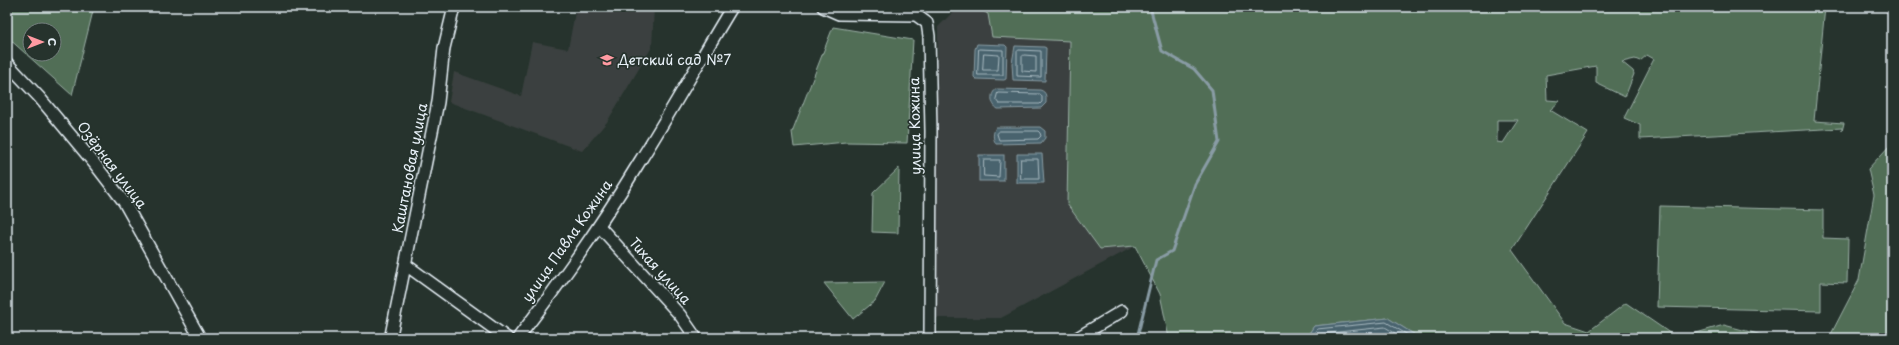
<svg xmlns="http://www.w3.org/2000/svg" width="1899" height="345" viewBox="0 0 1899 345" font-family="'Playpen Sans',sans-serif">
<rect width="100%" height="100%" fill="#26332d"/>
<filter id="ink" filterUnits="userSpaceOnUse"><feTurbulence type="fractalNoise" baseFrequency=".025" numOctaves="2"/><feDisplacementMap in="SourceGraphic" scale="8" xChannelSelector="R" yChannelSelector="G"/><feConvolveMatrix kernelMatrix="1 2 1 2 8 2 1 2 1" color-interpolation-filters="sRGB"/></filter>
<g filter="url(#ink)">
<g fill="#3a413f">
<path d="M576,7H654L652,47L607,122L582,151L449,102L454,72L521,96L532,42L568,49Z"/>
<path d="M958,7H1094L1135,246L1001,318H934L938,27Z"/>
</g>
<g fill="#516e56" stroke="#9cb0a7" fill-rule="evenodd">
<path d="M7,7H94L72,95L7,37ZM30,30H54V54H30Z"/>
<path d="M976,7H1825L1814,121L1844,123L1842,131V128L1640,139V125L1624,118L1654,59L1647,55L1640,61L1635,59L1622,62L1633,71L1634,74L1625,97L1596,83V66L1546,75L1547,100L1560,101L1550,110L1588,133L1512,250L1565,323L1589,331L1626,303L1677,338H1420L1388,318L1314,326L1306,338H1169L1160,294L1135,246L1100,249L1067,204L1070,41L992,37L988,14ZM1497,120H1518L1503,143L1497,142Z"/>
<path d="M833,27L913,40L907,143L846,142L794,147L792,132Z"/>
<path d="M1892,143V338H1829L1859,280L1874,195L1868,169Z"/>
<path d="M899,168L898,233L872,232L873,193Z"/>
<path d="M1660,206L1823,210V238L1848,239L1847,283L1821,282V311L1657,307Z"/>
<path d="M885,282L875,301L853,319L824,283Z"/>
<path d="M1724,325L1773,338H1679Z"/>
</g>
<g fill="#49646e" stroke="#899ca5">
<path d="M977,44L1005,45L1007,47L1006,79L1004,80L976,79L974,77L975,49Z"/>
<path d="M1015,46L1044,47L1046,48L1045,81L1013,80L1012,63Z"/>
<path d="M997,89L1040,90C1047,92 1046,97 1046,103L1041,108L998,109C991,105 989,93 997,89Z"/>
<path d="M996,127H1040L1045,131V138L1041,143L996,144C992,137 993,133 996,127Z"/>
<path d="M1017,154H1042L1044,183H1017Z"/>
<rect x="979" y="155" width="25" height="26"/>
<path d="M1388,318L1420,338H1306L1314,326Z"/>
</g>
<g fill="none" stroke-linecap="round" stroke-linejoin="round">
<g stroke="#a8b9c1" stroke-width="1">
<path d="M979,49L1003,50V75H978Z"/>
<path d="M1019,50L1041,51V77L1017,76V52Z"/>
<path d="M984,54L999,55L998,70H983Z"/>
<path d="M1024,55L1036,56V72L1022,71V57Z"/>
<path d="M998,93L1040,94L1042,97V102L1040,104H999L996,100Z"/>
<path d="M1000,131H1038L1040,133L1041,136L1038,139L999,140L997,134Z"/>
<path d="M1021,159H1038L1039,179H1021Z"/>
<path d="M984,160H1000L999,177L984,176Z"/>
<path d="M1310,338L1317,329L1386,322L1413,338"/>
<path d="M1316,338L1320,334L1385,327L1403,338"/>
<path d="M1341,338L1384,334L1392,338"/>
</g>
<path stroke="#899ca5" stroke-width="3" d="M1141,338L1138,334L1156,260L1172,251L1195,184L1219,142L1212,90L1194,69L1162,51L1150,7"/>
<g stroke="#e8f1f8" stroke-width="14">
<g id="minor">
<path d="M823,7L839,14L916,15L927,23L929,36L931,131L930,338"/>
<path d="M7,63L39,97L94,163L124,202L200,338"/>
<path d="M599,226L680,315L696,338"/>
<path d="M406,265L507,338"/>
<path d="M391,335L438,102L444,48L454,7"/>
<path d="M518,338C562,281 603,222 640,161C672,110 701,58 732,7"/>
<path d="M1077,338L1122,311"/>
</g>
</g>
<use href="#minor" stroke="#26332d" stroke-width="11"/>
</g>
</g>
<defs>
<g id="school-bare" transform="scale(1.08)"><path d="M0-5L7-2L0 1L-7-2ZM-4 1L0 2.5L4 1V4Q0 6-4 4Z" fill="#ff9aa2" stroke="#26332d" stroke-width="2.5" paint-order="stroke"/></g>
</defs>
<g fill-rule="evenodd">
<use href="#school-bare" x="607" y="60"/>
</g>
<g text-anchor="middle" stroke-width="3.5" stroke-linejoin="round" paint-order="stroke">
<g font-size="14" fill="#e8f1f8" stroke="#26332d" text-anchor="start">
<text x="618" y="65">Детский сад №7</text>
</g>
<g font-size="14" fill="#e8f1f8" stroke="#26332d">
<text transform="translate(915 126) rotate(-91)" y="5">улица Кожина</text>
<text transform="translate(112 165) rotate(53)" y="5">Озёрная улица</text>
<text transform="translate(410 168) rotate(-79)" y="5">Каштановая улица</text>
<text transform="translate(567 241) rotate(-55)" y="5">улица Павла Кожина</text>
<text transform="translate(660 271) rotate(48)" y="5">Тихая улица</text>
</g>
</g>
<rect width="1899" height="345" fill="none" stroke="#26332d" stroke-width="24"/>
<rect x="12" y="12" width="1875" height="321" fill="none" stroke="#e8f1f8" stroke-width="1.5" filter="url(#ink)"/>
<g transform="translate(42 42) rotate(90)"><circle r="19" fill="#26332d" stroke="#747f7e"/>
<path d="M0-3L7 15L0 10L-7 15Z" fill="#ff9aa2"/>
<text y="-6" font-size="11" font-weight="bold" text-anchor="middle" fill="#e8f1f8">С</text>
</g>
</svg>
